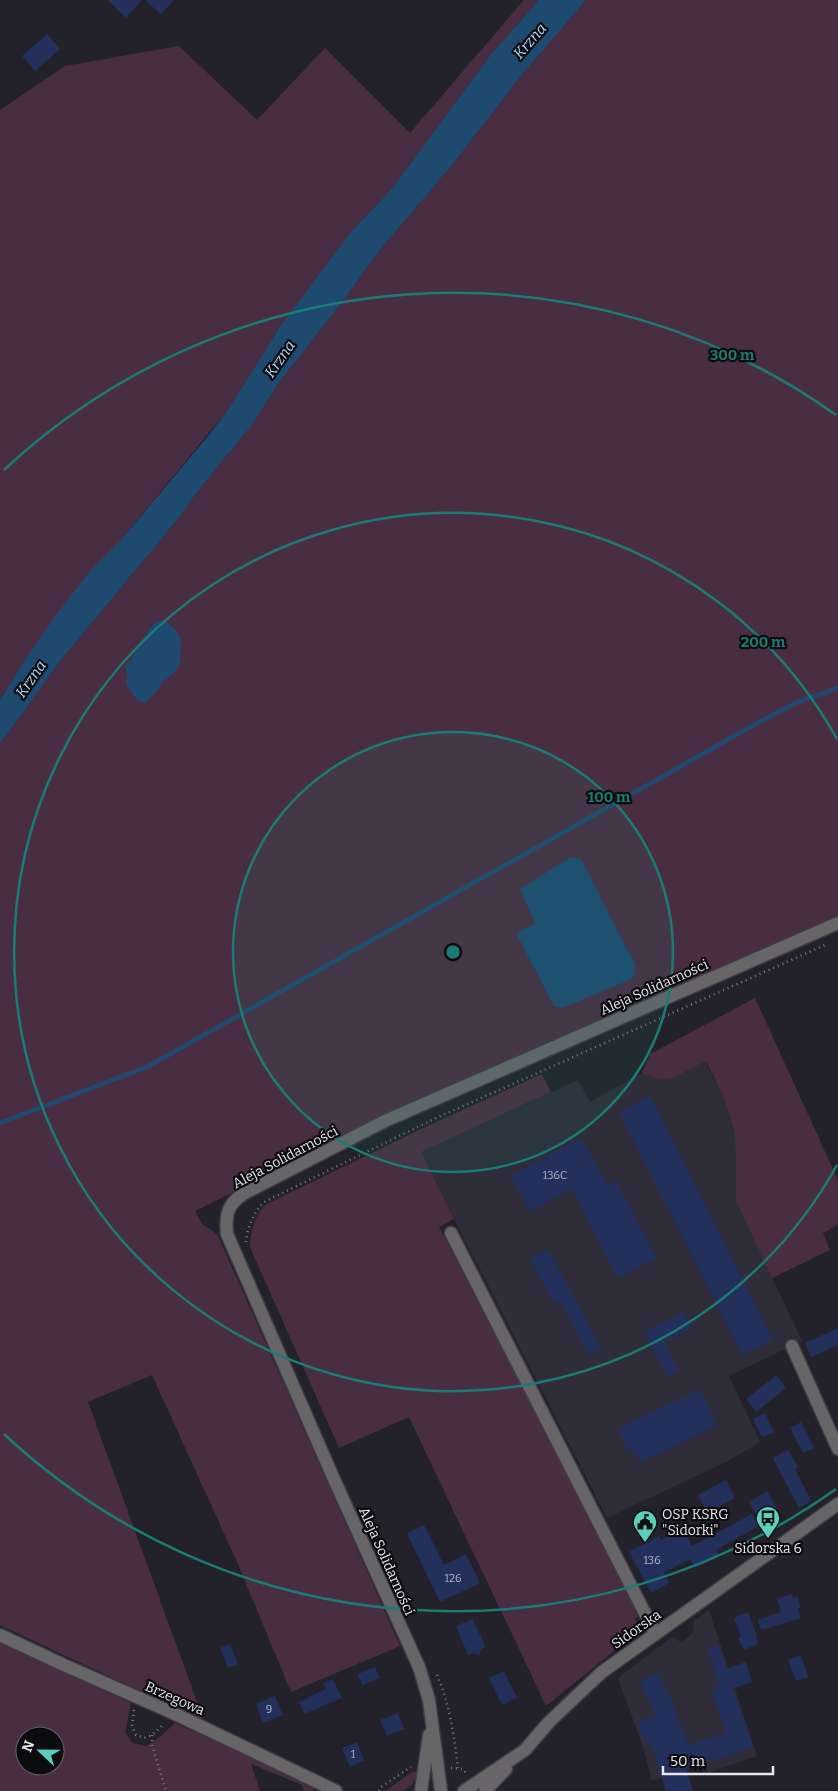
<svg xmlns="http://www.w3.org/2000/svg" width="838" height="1791" viewBox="0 0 838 1791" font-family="Bitter,serif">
<rect width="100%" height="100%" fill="#23222a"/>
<g fill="#2f2d3a">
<path d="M705,1061L724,1098L735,1133L736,1201L802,1341L729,1376L760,1442L726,1462L607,1518L420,1152L578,1080L590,1102L642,1073L660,1080L673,1078Z"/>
<path d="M709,1610L757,1756L708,1773L704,1764L652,1781L643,1747L618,1678L672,1637L681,1642L692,1634L694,1621Z"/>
</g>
<g fill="#492e43" fill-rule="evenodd">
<path d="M524,0H539L491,54L394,186L351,232L281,325L227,411L121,540L23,663L0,700V110L65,66L179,46L257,120L325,48L410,133Z"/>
<path d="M586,0H838V916L405,1108L195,1211L202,1224L213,1231L218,1236L400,1646L291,1692L237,1562L152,1375L88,1402L204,1721L0,1625V744L61,660L173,525L205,482L252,425L278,384L343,301L379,251L453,164L521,76Z"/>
<path d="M755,998L838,1180V1225L823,1233L830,1250L772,1278L736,1201L735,1133L724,1098L706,1061L673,1078L660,1080L642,1073L650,1054Z"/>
<path d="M542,1074L551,1092L421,1152L454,1219L439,1227L611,1558L638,1617L635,1618L637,1628L630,1638L546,1706L409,1417L339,1448L250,1247C249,1235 256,1214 265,1205L421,1129Z"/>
<path d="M0,1643L131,1703L125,1732L132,1743L146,1746L161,1736L175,1723L306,1783L313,1788V1791H304L302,1785L251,1764L260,1791H0ZM25,1736H55V1766H25Z"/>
<path d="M417,1771L419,1772L412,1785L403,1791H385L411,1773Z"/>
</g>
<g fill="#1f4a6f">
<path d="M539,0H586L521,76L453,164L379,251L343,301L278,384L252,425L205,482L173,525L61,660L0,744V700L23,663L56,615L91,570L121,540L208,436L227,411L281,325L351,232L394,186L491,54Z"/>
<path d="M163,620L174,628L181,639L180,664L172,675L162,682L156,692L145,703L137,700L127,686L126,681L127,675L125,666L131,660L145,635L155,623Z"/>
<path d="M571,857L581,859L635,964V975L630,980L562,1008L554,1006L517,935L520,931L535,923L520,889Z"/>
</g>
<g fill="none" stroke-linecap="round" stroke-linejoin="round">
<path stroke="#1f4a6f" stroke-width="4.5" d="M0,1123L147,1067L761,721L798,702L838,688"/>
</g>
<g fill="#23305b">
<path d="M108,0H142L126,18Z"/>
<path d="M145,0H174L161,14Z"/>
<path d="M47,34L60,49L35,71L22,56Z"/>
<path d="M650,1096L773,1340L742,1355L619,1112Z"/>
<path d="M581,1138L607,1185L616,1180L657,1258L618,1278L572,1189L530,1212L510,1176Z"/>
<path d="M548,1249L602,1350L589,1356L560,1300L554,1304L530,1259Z"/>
<path d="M683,1312L692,1328L664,1342L679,1371L668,1376L644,1332Z"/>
<path d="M838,1328V1345L811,1357L805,1343Z"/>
<path d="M777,1375L786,1388L756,1412L746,1399Z"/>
<path d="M700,1389L717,1426L640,1463L635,1451L630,1453L618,1429Z"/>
<path d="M765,1413L774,1432L762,1437L753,1419Z"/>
<path d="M801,1422L814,1448L803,1453L790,1428Z"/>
<path d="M788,1450L798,1467L795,1469L811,1501L799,1508L773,1458Z"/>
<path d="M726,1480L735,1498L707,1513L698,1495Z"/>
<path d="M767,1491L777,1509L759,1520L749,1502Z"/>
<path d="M752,1514L759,1526L716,1550L719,1555L695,1568L690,1559L664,1573L669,1583L651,1593L629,1552L659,1536L661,1540L683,1529L692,1546Z"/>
<path d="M424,1525L444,1565L466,1554L480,1583L440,1602L407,1534Z"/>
<path d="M792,1594L793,1598L797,1596L801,1608H798L801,1618L761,1630L758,1620L781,1612L777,1599Z"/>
<path d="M748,1612L757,1636L756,1637L758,1644L744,1650L738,1638L741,1636L734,1618Z"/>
<path d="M472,1619L486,1647L481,1649L479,1655L473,1653L468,1655L456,1626Z"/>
<path d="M230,1644L238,1664L228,1668L220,1648Z"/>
<path d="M718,1645L726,1669L746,1662L752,1682L732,1689L753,1747L686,1769L693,1791H666L651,1744L648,1745L646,1739L644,1740L637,1722L655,1716L640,1681L659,1674L668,1695L669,1694L688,1745L726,1733L711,1688L719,1685L708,1648Z"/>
<path d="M801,1655L808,1677L796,1681L788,1660Z"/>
<path d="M375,1667L380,1678L362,1685L358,1674Z"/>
<path d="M504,1671L517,1698L502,1705L489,1678Z"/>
<path d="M333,1679L342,1698L304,1714L299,1702L326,1689L323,1683Z"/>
<path d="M275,1696L283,1715L263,1723L256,1704Z"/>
<path d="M398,1713L404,1729L387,1736L380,1720Z"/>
<path d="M357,1742L364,1760L350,1767L342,1748Z"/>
</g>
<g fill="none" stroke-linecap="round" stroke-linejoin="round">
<g stroke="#3e3d45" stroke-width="15">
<g id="minor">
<path d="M451,1233L655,1633"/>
<path d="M792,1346L838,1449"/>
<path d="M0,1635L64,1665L173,1713L336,1791"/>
</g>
</g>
<g stroke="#3e3d45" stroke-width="15">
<g id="tertiary">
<path d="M421,1791L429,1735"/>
<path d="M441,1791L429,1700L419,1667L333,1477L227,1234C225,1214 228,1203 245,1193L385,1121L838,923"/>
<path d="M464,1791L525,1750L549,1722L602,1672L838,1504"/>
<path d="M485,1791L506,1769"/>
</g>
</g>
<g stroke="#7c7b82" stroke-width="2.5" stroke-dasharray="1 4" stroke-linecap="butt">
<path d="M246,1242C247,1229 255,1208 266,1201L434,1119L825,945"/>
<path d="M437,1675C450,1705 454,1736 458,1768"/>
<path d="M134,1710L132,1725L136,1735L144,1738L152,1735L164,1724"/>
<path d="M152,1735V1745L166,1791"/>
<path d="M451,1768L463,1769L466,1773"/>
<path d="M379,1791L381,1787L411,1767"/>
</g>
<use href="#minor" stroke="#686569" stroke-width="12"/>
<use href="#tertiary" stroke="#686569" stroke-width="12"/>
</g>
<circle cx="453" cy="952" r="220" fill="#1a7c74" fill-opacity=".12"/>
<g fill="none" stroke="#1a7c74" stroke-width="2.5">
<circle cx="453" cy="952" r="220"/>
<path d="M837 1165A439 439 0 1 1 837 739"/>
<path d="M836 1489A659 659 0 0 1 4 1434M4 470A659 659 0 0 1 836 415"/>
</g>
<defs>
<g id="bus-pin" transform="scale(1.25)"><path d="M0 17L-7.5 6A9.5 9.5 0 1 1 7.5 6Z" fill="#5bcebc" stroke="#0c0c0f"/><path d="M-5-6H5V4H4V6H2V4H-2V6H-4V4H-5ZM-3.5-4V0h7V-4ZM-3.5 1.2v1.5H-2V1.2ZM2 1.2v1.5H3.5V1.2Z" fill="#111"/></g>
<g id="civic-pin" transform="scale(1.25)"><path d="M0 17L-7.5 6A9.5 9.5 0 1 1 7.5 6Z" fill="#5bcebc" stroke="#0c0c0f"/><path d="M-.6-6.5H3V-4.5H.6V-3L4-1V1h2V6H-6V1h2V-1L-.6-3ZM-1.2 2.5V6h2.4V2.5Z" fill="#111"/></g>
</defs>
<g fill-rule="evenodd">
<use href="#bus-pin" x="768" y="1518"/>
<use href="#civic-pin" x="645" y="1522"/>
</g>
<g text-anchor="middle" stroke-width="4.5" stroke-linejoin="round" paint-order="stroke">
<g font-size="11" fill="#b6b8c8">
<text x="555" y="1179">136C</text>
<text x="652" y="1564">136</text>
<text x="453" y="1582">126</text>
<text x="269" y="1713">9</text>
<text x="353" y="1758">1</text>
</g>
<g font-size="14" fill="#e7e6ec" stroke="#0c0c0f">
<text transform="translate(654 987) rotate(-24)" y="5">Aleja Solidarności</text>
<text transform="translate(285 1157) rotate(-28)" y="5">Aleja Solidarności</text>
<text transform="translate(387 1561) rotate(66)" y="5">Aleja Solidarności</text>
<text transform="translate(636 1629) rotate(-35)" y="5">Sidorska</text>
<text transform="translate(175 1698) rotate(24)" y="5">Brzegowa</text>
</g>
<g font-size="14" fill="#e7e6ec" stroke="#0c0c0f" text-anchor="start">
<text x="662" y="1519">OSP KSRG<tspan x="662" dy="16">"Sidorki"</tspan></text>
<text x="768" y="1553" text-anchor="middle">Sidorska 6</text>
</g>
<g font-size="15" font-style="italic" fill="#b1d7fc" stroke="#0c0c0f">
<text transform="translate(530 41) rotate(-49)" y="5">Krzna</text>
<text transform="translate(280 359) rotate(-55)" y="5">Krzna</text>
<text transform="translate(31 679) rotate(-55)" y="5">Krzna</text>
</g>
</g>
<circle cx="453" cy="952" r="8" fill="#1a7c74" stroke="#0c0c0f" stroke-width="2.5"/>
<g font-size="15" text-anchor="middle" font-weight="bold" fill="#1a7c74" stroke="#0c0c0f" stroke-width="4.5" stroke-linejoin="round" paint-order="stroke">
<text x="732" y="360">300 m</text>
<text x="763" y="647">200 m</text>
<text x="609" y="802">100 m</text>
</g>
<g transform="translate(40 1751) rotate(292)"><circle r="24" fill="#0c0c0f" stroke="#646367"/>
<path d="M0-4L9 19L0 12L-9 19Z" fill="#5bcebc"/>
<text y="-8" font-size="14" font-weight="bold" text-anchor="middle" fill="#e7e6ec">N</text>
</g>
<path d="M663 1766v8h110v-8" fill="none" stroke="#e7e6ec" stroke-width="2.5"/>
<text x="670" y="1766" font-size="15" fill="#e7e6ec" stroke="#0c0c0f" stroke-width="4" paint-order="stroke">50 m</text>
</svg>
